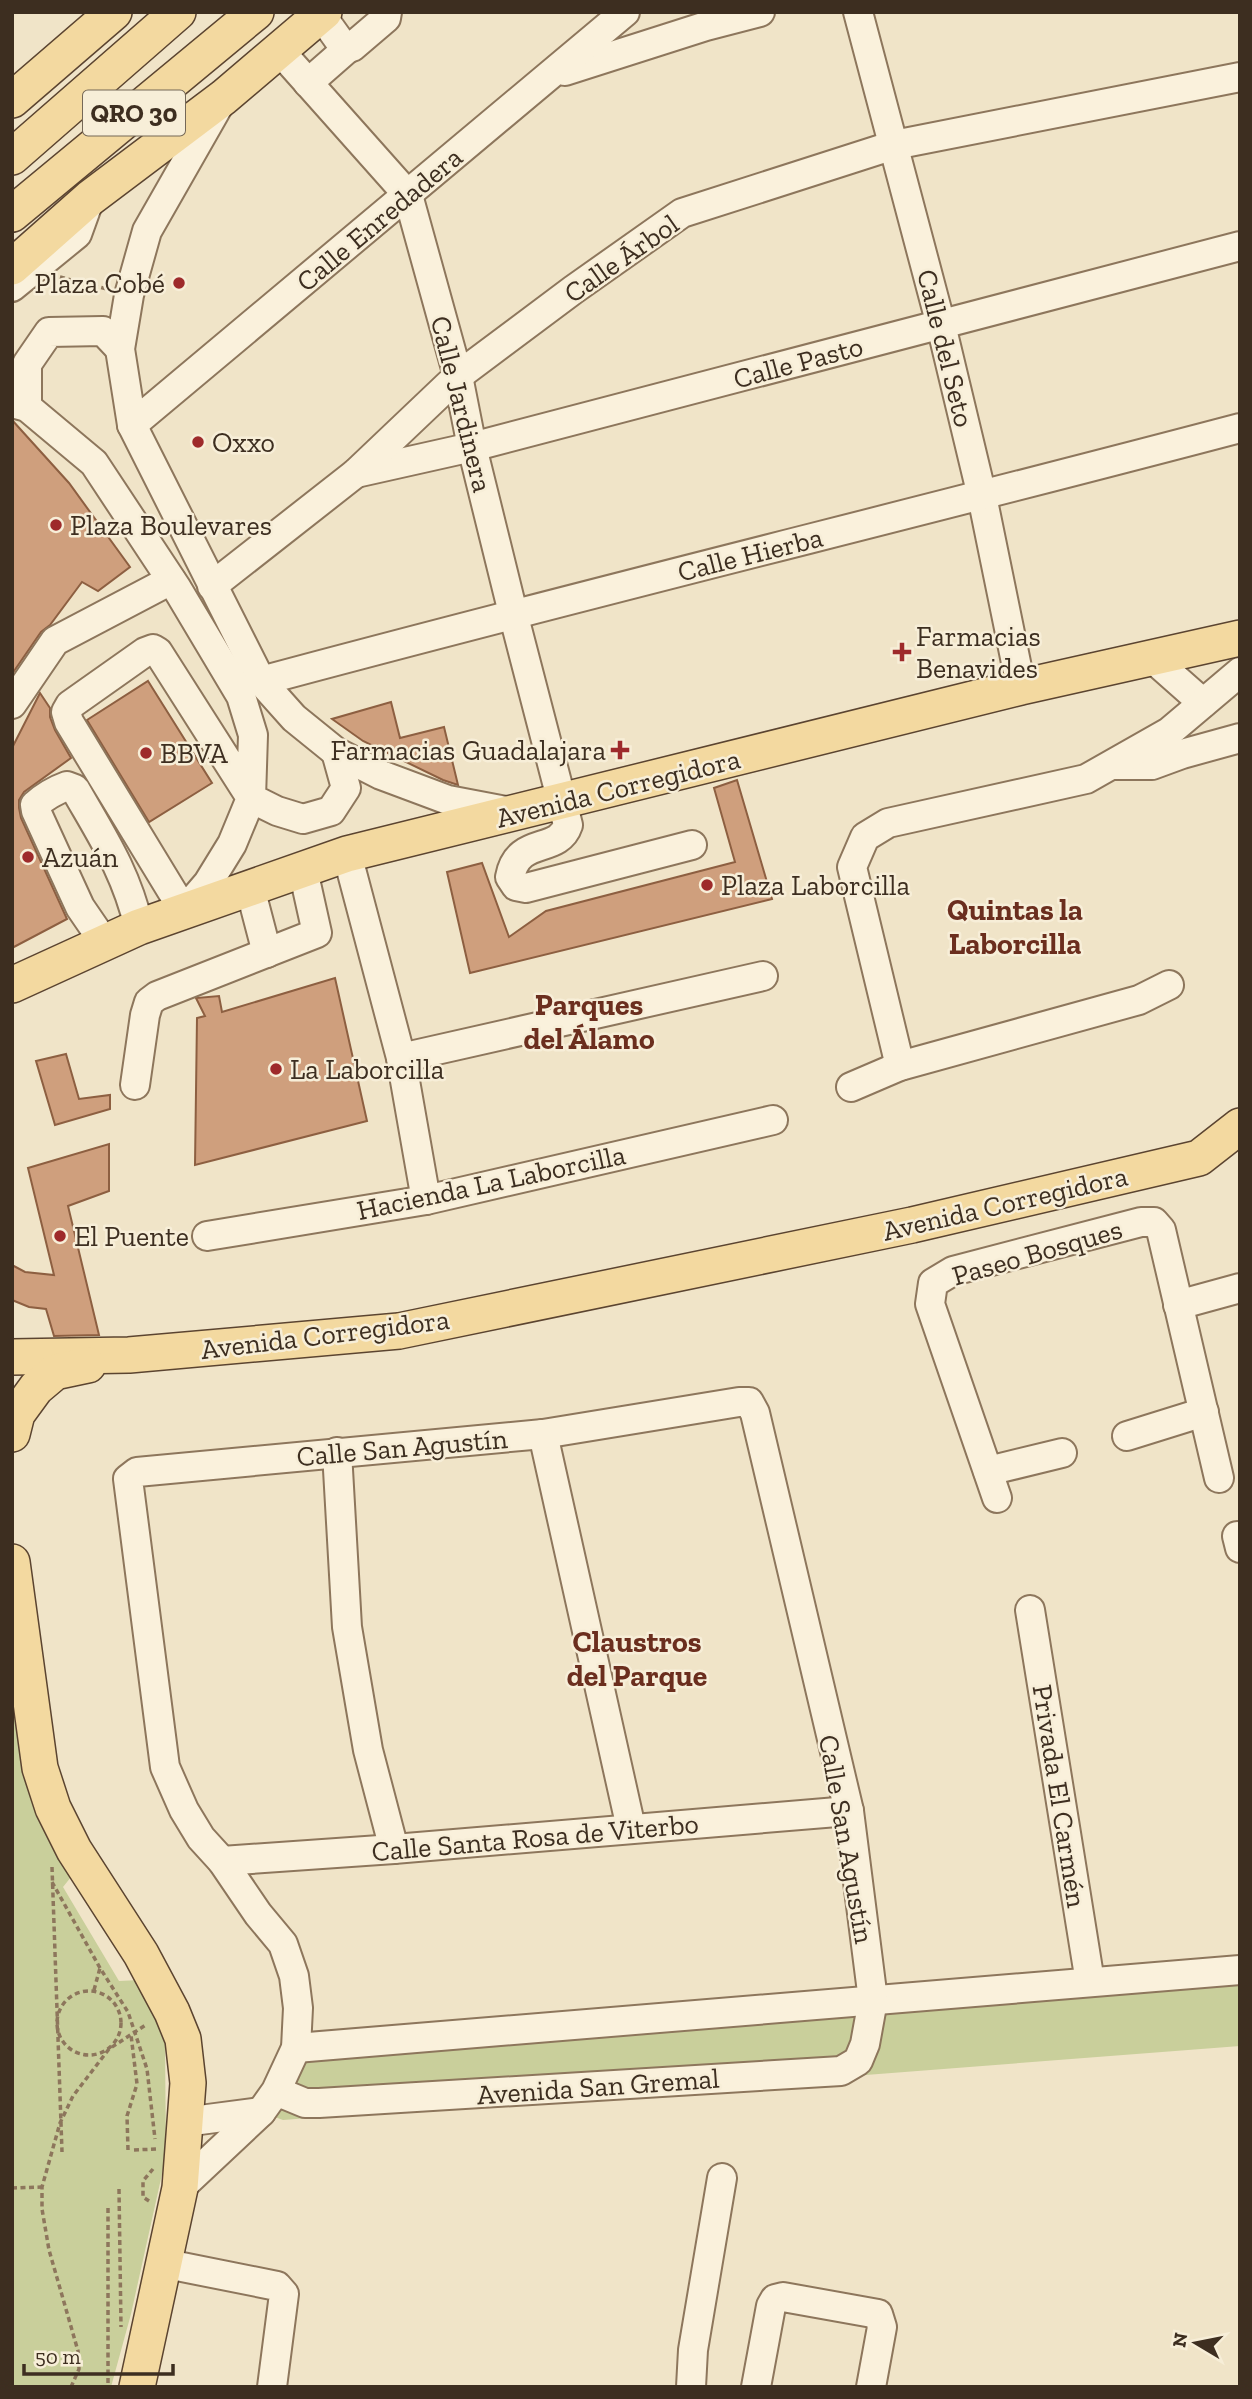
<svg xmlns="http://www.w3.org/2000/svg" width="1252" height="2399" viewBox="0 0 1252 2399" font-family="'Zilla Slab',serif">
<rect width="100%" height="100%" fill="#f0e4c8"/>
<g fill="#c9cf9b">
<path d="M12,1694L14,1716L39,1801L75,1872L63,1887L119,1981L140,1980L165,2044L166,2156L131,2314L111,2387H12Z"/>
<path d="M1240,1970V2046L283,2120L261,2112L296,2048Z"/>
</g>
<g fill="#cf9f7d" stroke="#8d5f41" stroke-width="2">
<path d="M12,420L69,483L130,567L98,591L82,582L50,625L41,632L12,674Z"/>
<path d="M148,681L212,783L149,822L87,720Z"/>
<path d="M40,693L50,708V717L55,730L71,758L24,792L19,800V808L21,818L67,919L12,948V748Z"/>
<path d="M391,702L400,738L444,727L458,785L443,780L363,741L332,719Z"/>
<path d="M737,780L772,899L470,973L447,872L482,863L509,937L546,911L735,862L714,788Z"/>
<path d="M335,978L367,1121L195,1165L197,1018L205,1016L196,998L219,996L222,1012Z"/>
<path d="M66,1054L79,1099L110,1095V1109L55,1125L36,1061Z"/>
<path d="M109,1144V1191L68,1206L99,1335L54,1336L46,1309L29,1307L12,1300V1265L25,1272L54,1275L28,1168Z"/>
</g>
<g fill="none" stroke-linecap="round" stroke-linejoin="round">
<g stroke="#8d765c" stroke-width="32">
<g id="minor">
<path d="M858,12L941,325L982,496L1021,687"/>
<path d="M321,15L341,43L348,48L352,47L386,18L387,12"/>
<path d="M279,50L408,195L458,376L472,447L513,613L568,825C558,855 518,835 510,877L516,886L526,888L692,845"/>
<path d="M565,71L706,26L760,12"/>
<path d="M308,83L348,48"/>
<path d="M220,103L147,231L129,295L120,349L132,425L261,681L294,718L336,752L381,775L448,800L511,812"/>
<path d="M12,287L77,234L90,198"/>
<path d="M12,403L27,407L94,463L176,587L241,696L253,735L251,798L232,844L208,883L184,911L69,722L66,712L70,705L145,652L153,649L158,652L251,798L277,811L303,819L331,811L346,788L336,752"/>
<path d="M27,407V364L49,332L103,331L120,349"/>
<path d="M132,425L625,12"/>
<path d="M356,473L472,447L1240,246"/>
<path d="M212,586L356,473L458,376L573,290L682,213L894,145L1240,77"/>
<path d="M1151,657L1203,703"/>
<path d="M261,681C587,593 914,514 1240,428"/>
<path d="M12,704L55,641L171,580"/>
<path d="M1113,765H1152L1182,754L1240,738"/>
<path d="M347,854L401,1058L426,1200"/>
<path d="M250,888L267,953"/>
<path d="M104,942L80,907L36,811L35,805C44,797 56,790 67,786L75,789C103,838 126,872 139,927"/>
<path d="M401,1058L763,976"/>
<path d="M900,1066L852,867L865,837L888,823L1086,779L1169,732L1240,672"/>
<path d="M135,1085L145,1015L149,1002L157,996L317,933L303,870"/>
<path d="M851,1087L900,1066L1139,1000L1169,985"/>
<path d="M207,1236L426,1200L773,1120"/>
<path d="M1178,1305L1240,1288"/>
<path d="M543,1434L631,1828"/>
<path d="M1127,1436L1204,1412"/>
<path d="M337,1452L347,1627L368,1750L394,1849"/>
<path d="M988,1471L1062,1453"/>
<path d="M997,1498L930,1304L933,1283L953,1271L1141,1222H1154L1161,1230L1219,1478"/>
<path d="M1237,1536L1240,1548"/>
<path d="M1030,1610L1090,1982"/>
<path d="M222,1861L394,1849L849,1811"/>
<path d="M296,2048L1240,1970"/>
<path d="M186,2119L200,2120L261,2112"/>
<path d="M180,2188L261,2112L276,2091L296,2048L298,2008L294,1976L283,1944L258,1914L222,1861L201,1838L184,1810L165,1767L128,1479L137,1472L543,1434L739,1402H749L755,1413L849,1811L873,2000L865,2044L858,2061L841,2071L319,2103H305L276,2091"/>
<path d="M162,2263L277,2286L284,2294L272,2387"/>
<path d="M691,2387L693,2350L722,2178"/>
<path d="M756,2387L771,2306L775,2299L783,2297L878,2314L882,2327L871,2387"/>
</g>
</g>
<g stroke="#5b4430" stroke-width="38">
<g id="major">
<path d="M12,100L114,12"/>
<path d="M12,157L178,12"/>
<path d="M12,214L256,12"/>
<path d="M12,267L90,198L224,97L324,12"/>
<path d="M12,985L139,927L347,854L1021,687L1240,638"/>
<path d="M12,1357L129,1355L399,1331L912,1225L1199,1158L1240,1126"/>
<path d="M12,1434L17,1414L36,1388L55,1372L88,1365"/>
<path d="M12,1562L40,1768L53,1808L74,1850L141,1954L172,2012L183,2039L188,2083L180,2188L137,2387"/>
</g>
</g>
<g stroke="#8d765c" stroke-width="3.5" stroke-dasharray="5 3.5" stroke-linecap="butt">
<path d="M60,277L107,289"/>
<path d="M52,1867L62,2152"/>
<path d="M52,1882L100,1968L128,2012L147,2069L155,2139"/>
<path d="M94,1990L100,1968"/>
<circle cx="89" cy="2023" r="32"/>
<path d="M128,2150L127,2116L137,2084L131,2035"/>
<path d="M134,2150L156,2149"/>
<path d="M12,2188L42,2187"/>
<path d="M119,2189L121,2327"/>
<path d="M149,2201L143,2197V2181L153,2169"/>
<path d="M108,2208V2384"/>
<path d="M71,2387L79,2369L78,2351L49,2250L42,2209V2187L60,2123L73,2096L109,2049L147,2024"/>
</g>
<use href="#minor" stroke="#faf1dc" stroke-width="28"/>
<use href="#major" stroke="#f3d9a0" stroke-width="35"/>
</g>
<g fill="#9e2a2b" stroke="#f7eed8" stroke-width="2.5">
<circle cx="179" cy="283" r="7"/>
<circle cx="198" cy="442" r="7"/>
<circle cx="56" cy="525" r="7"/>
<path d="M898.5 641.5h7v7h7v7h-7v7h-7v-7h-7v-7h7z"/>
<path d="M616.5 739.5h7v7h7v7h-7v7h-7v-7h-7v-7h7z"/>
<circle cx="146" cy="753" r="7"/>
<circle cx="28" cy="857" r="7"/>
<circle cx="707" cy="885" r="7"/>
<circle cx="276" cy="1069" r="7"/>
<circle cx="60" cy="1236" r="7"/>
</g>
<g text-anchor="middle" stroke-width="5" stroke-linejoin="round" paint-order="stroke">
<rect fill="#f7eed8" stroke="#756857" stroke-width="2" x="83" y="90.5" width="102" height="45" rx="5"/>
<g font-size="26" font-weight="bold" fill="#3d2e20">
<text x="134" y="122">QRO 30</text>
</g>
<g font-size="28" fill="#3d2e20" stroke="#f7eed8">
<text transform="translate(379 219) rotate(-40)" y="10">Calle Enredadera</text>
<text transform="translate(621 258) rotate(-35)" y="10">Calle Árbol</text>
<text transform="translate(946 348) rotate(76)" y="10">Calle del Seto</text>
<text transform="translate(798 362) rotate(-15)" y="10">Calle Pasto</text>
<text transform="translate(462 404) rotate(76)" y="10">Calle Jardinera</text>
<text transform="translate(750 554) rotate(-14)" y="10">Calle Hierba</text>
<text transform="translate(618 788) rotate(-14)" y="10">Avenida Corregidora</text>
<text transform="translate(491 1182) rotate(-12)" y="10">Hacienda La Laborcilla</text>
<text transform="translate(1005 1203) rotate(-13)" y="10">Avenida Corregidora</text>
<text transform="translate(1037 1252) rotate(-16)" y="10">Paseo Bosques</text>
<text transform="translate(325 1334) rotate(-7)" y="10">Avenida Corregidora</text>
<text transform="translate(402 1447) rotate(-5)" y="10">Calle San Agustín</text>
<text transform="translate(1060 1796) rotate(81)" y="10">Privada El Carmén</text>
<text transform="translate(535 1837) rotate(-5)" y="10">Calle Santa Rosa de Viterbo</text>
<text transform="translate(847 1839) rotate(80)" y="10">Calle San Agustín</text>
<text transform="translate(598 2086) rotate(-4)" y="10">Avenida San Gremal</text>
</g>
<g font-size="28" fill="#3d2e20" stroke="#f7eed8" text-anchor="start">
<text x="165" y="293" text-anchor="end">Plaza Cobé</text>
<text x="212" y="452">Oxxo</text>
<text x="70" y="535">Plaza Boulevares</text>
<text x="916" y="646">Farmacias<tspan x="916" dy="32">Benavides</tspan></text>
<text x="606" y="760" text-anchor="end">Farmacias Guadalajara</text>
<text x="160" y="763">BBVA</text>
<text x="42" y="867">Azuán</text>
<text x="721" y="895">Plaza Laborcilla</text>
<text x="290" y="1079">La Laborcilla</text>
<text x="74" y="1246">El Puente</text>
</g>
<g font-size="30" font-weight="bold" fill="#6b2e1e" stroke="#f7eed8">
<text x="1015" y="920">Quintas la<tspan x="1015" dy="34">Laborcilla</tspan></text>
<text x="589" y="1015">Parques<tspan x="589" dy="34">del Álamo</tspan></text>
<text x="637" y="1652">Claustros<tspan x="637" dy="34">del Parque</tspan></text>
</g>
</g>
<rect width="1252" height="2399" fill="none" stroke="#3d2e20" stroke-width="28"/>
<g transform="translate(1196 2343) rotate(280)" stroke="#f7eed8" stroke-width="5" paint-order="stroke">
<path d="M0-5L12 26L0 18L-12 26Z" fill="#3d2e20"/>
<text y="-10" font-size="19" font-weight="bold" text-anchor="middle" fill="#3d2e20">N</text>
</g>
<path d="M24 2364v10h149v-10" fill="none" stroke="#3d2e20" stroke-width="3.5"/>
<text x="35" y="2364" font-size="21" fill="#3d2e20" stroke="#f7eed8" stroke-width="5" paint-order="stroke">50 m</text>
</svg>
